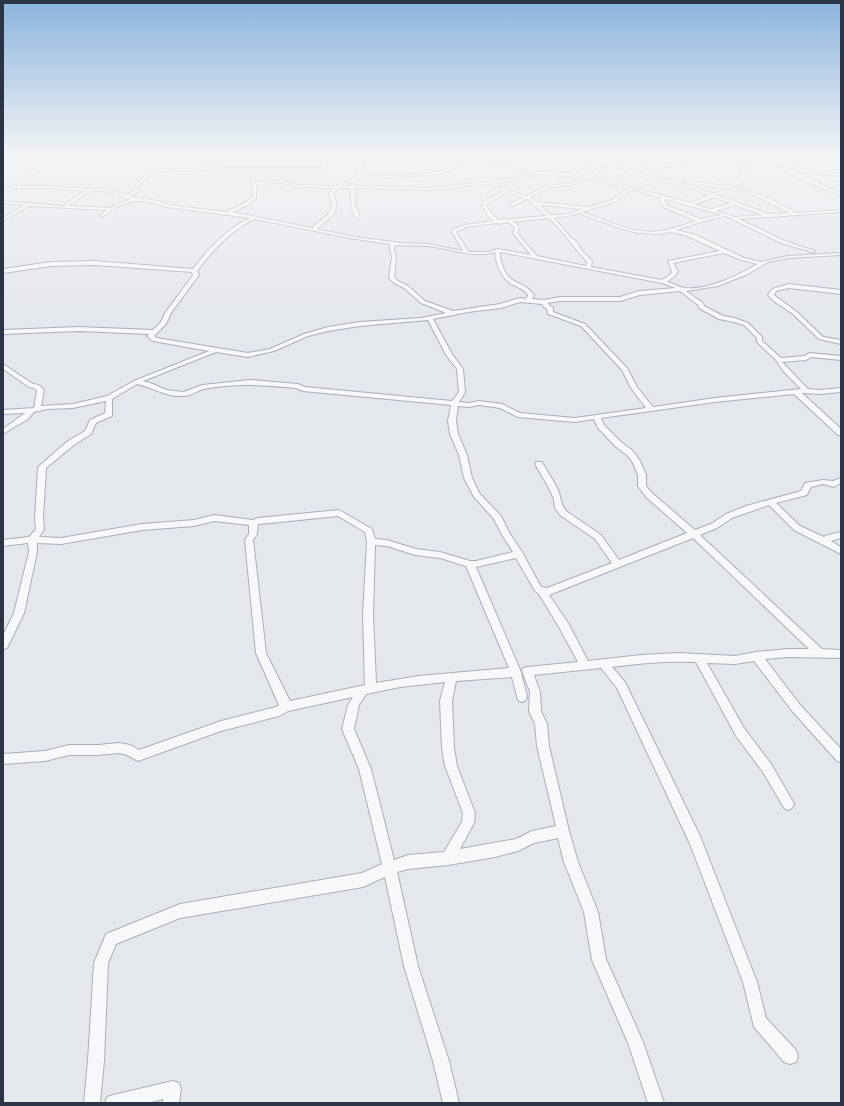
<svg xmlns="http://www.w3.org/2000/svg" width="844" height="1106" viewBox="0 0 844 1106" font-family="'Noto Sans',sans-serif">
<rect width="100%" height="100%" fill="#e4e7ec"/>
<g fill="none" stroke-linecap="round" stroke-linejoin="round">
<g stroke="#a9aeb7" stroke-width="2">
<g id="street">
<path d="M41,158H45L49,165L26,178L20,186H47L89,189L97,188L111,190L125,195L138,189L135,185L150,170L156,158H160L154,170L214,168L219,158H226L222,160L218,168H323L322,158H326L327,169L325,170H194L153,172L139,185L141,190L129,196L157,201L168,205L226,212L246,202L253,197L252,176L255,177V182L283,181L298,185L335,186L357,176L355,170L360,165L358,158H362L364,165L359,170L361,175C386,176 413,176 438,172C449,170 461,160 473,165L457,167L440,174L386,178L360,177L355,180L354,186L430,188L495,181L535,174V176L492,184L498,187L526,196L547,186L571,183L584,178L528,173L453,158H462L528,171L570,173C583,161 598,158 616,158C599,165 589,160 574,174L588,176L600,168L630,165L628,162L623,158H628L633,163L637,158H641L634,167L635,169L710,158L683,165L636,171L643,174L692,186L713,194L716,193V195L769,214L790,213C770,203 752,192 730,189C721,188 689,185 682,181L684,180L727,186L736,182L742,177L740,171L745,165L743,162L745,159L742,158H750L788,166L790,164L792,158H796L794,165L790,168L841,174V176L790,170L841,193V196L787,173L786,168L748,160L747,162L749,165L744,171L746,177L738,184L731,187L769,198L796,213L841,210V212L739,219L785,241L815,251V253L781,243L726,216L708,220L676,230L696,235L744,258L761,262L788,256L841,253V255L788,258L768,262L748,274L718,286L686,291L703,303L704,306L723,316L735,318L748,323L762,337V341L781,358L804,356L810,353L841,356V360L811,357L806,360L782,362L808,389L820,390L841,388V392L820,394L802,393L841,429V435H838L794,394L715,402L601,418L604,425L621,442L633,451L640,461L646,475V486L652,493L695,530L711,524L726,514L746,506L801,491L805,483L823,480L833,481L841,478V483L834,487L823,484L811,487L807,495L776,503L800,526L824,537L828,535L841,532V538L831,541L841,547V554L794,530L769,505L732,518L717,528L700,535L822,649L841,650V658L788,657L765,659L801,706L841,749V762L837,761L793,712L754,661L735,664L707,663L744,728L771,764L792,800L794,804L792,808L788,810L784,808L763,772L736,736L696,662C668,661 640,663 612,667L625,682L700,836L757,982L766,1018L796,1050L798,1056L796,1062L790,1064L784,1062L754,1027L743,982L690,844L617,688L601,668L534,675L540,692L541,711L547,724L549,746L569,831L578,862L598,912L606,959L643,1042L664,1103H648L628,1043L592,960L584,912L564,862L558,838L534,843L518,851L495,857L448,865L408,869L397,872L418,966L449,1061L459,1103H443L433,1061L404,966L385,877L363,887L180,918L116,944L108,963L104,1061L100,1103H84L88,1061L94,963L106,934L180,904L362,873L382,864L359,769L342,729L348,705L353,697L288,711L279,716L221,731L138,761L127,755L119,753L98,755H69L45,761L3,764V754L45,751L69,745H98L119,743L130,745L139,750L221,721L276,707L279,705L256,653L245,540L249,534V525L214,521L194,526L142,530L61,544L37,543V552L24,613L7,648L3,649V635L14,613L29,552L28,543L3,546V540L29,537L36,529L35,519L38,467L68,441L85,431L90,420L105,413L106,401L73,408L47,409L34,412L28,419L3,434V429L25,413L3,414V410L34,408L37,391L34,388L29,387L3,369V364L33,384C38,384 41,386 44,390L41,406L73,404L107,396L134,381L209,351L153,341L147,336L149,334L79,331L3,334V330L79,327L153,330L161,322L165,313L193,275L192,272L95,265L51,266L3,273V269L51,262L95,261L193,269C208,249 226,229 250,218L167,207C145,200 133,197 112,210C109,212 106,215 102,217L100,216L107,210L29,206L3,221V218L24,205L3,203V201L63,206L85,191L47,188H15L3,192V190L17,185L24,176L45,164ZM631,167L632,170L611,182L592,177L602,170ZM633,172L641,176L690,188L709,195L691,203L615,183ZM588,179L607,183L609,185L612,184L629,188L618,195L615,199L589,207L537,202L530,197L549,188L572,185ZM347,182H351L350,186H340ZM283,183L298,187L333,188L329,194C338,212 324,217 312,228L232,212L250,204L256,198V184ZM488,184L503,191L483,202L482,206L488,216L494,221L465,225L451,230L463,251L428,244L401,243L355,237L317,229C329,218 343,212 333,194L338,188H350C352,198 349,213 358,219L360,218L355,205L356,198L354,188L430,190ZM633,189L661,198L660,200L663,207L696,221C684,225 672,229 660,231C634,235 606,220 582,212L617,201L620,197ZM97,190L110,192L130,199L110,208L68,206L90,191ZM507,192L523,198L509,204V206H513L527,199L532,202L530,204L534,205L546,216L499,220L492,214L486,206L487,204ZM713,197L731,203L711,209L695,205ZM665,199L722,215L700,219L667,205L664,200ZM540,205L583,209L568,214L551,215ZM735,205L762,215L734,217L716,211ZM578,213L616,227L638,233L658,234L670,232L685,235L720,251L668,261L672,271L671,274L662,280L591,267L592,261L582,251L577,242L571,238L554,218L568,216ZM549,218C564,232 574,248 587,262L586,266L537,256L517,233L519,229L517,224L512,222ZM255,219L355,239L390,244V249L392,257L389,278L394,283L404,288L421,303L446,313L421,318L360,322L328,327L304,334L270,349L248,353L157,338L154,336L166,324L171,313L199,275L197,271C213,250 231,230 255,219ZM507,222L513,226L515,229L513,233L531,255L498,249L488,252H469L456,232L466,227L497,223L499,224ZM395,245C406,246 416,245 427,246C450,248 472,259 495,252C496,264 501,279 513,285C519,288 524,289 528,295L526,299L520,298L500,304L453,311L425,301L408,286L398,281L394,277L396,257L394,249ZM500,252L662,283L676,288L639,291L620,297H560L544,300L532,299L534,295C528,287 524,286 516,282C505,277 500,263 500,252ZM724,253L741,260L757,264C740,275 706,291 684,288C679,287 672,283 667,282L675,276L678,271L673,263ZM680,291L698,305L699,308L719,319L734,322L744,325L757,338V342L776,360L784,372L801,389L715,398L653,407L637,387L627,368L585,324L553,312V308L547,303L560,301H620L640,295ZM520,302L542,304L544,307L547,309L548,314L581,326L622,370L631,388L646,408L575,418L520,413L502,404L479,401L469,403L459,402L465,392L463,369L452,354L433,319L468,312L501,308ZM428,320L446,355L457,369L459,392L452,401L305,387L298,384L250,380L202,385L184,392L166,390L153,384L143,381L216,352L248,357L274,351L308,336L328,331L360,326ZM137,384C155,388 165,397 184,396C191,396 198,390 204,389C235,383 266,385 296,388L303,391L451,405L448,421L450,434L459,455L464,478L474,497L494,519L502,535L513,552L476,561H470L440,552L416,549L387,540L375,539L372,529L339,510L258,518L253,520L214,515L194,520L142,524L61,538L39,537L44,529L43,519L46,468L74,445L91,434L96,423L112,416V399ZM479,405L500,408L518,417L575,422L594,419L598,428L615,446L627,455L632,461L638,475V486L646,497L687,533L619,560L601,535L566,511C561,505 561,497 558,490C554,481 548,473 543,464L542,462H536L535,464L550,490L554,500L555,508L560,515L595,539L612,563L547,588L541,587L522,552L510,534L501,516L480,494L472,478L467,455L458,434L456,421L458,406L469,407ZM338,516L365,532L367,542L363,615L365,685L290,701L266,653L253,540L257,534L258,524H260ZM693,538L809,649H788L756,652L735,656L679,653L641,655L588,661L568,623L549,595ZM375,545L387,546L415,555L440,558L466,566L509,668L419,676L376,683L373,615ZM516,558L535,591L539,594L560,629L578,662L527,667L523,668L522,671L530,692L529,711L535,724L537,746L556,826L532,831L516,839L460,849L474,823L475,813L457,766L454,748L452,701L456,681L512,677L518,700L522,702L526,700L527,697L521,672L476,567ZM445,682L440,701L442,748L445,766L463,813L462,822L444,852L408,855L394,860L371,769L354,729L359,705L366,694L400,687Z"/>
<path d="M515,158H519L516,160Z"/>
<path d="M837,158H841V159H838Z"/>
<path d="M789,284L841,290V294L789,288L776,291L774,295L797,312L823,337L841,340V344L819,339L793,314L775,302L768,295L772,289Z"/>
<path d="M173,1081L179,1083L181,1089L179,1103H163V1099L148,1103H105L107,1097L113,1095Z"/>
</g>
</g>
<use href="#street" fill="#f7f8fa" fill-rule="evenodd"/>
</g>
<linearGradient id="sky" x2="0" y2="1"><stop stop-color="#8bb4dd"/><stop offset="0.5" stop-color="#f3f4f6"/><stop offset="1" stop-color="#f3f4f6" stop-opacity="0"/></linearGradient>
<rect width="844" height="313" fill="url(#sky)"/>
<rect width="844" height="1106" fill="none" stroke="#2b3445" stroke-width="8"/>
</svg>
